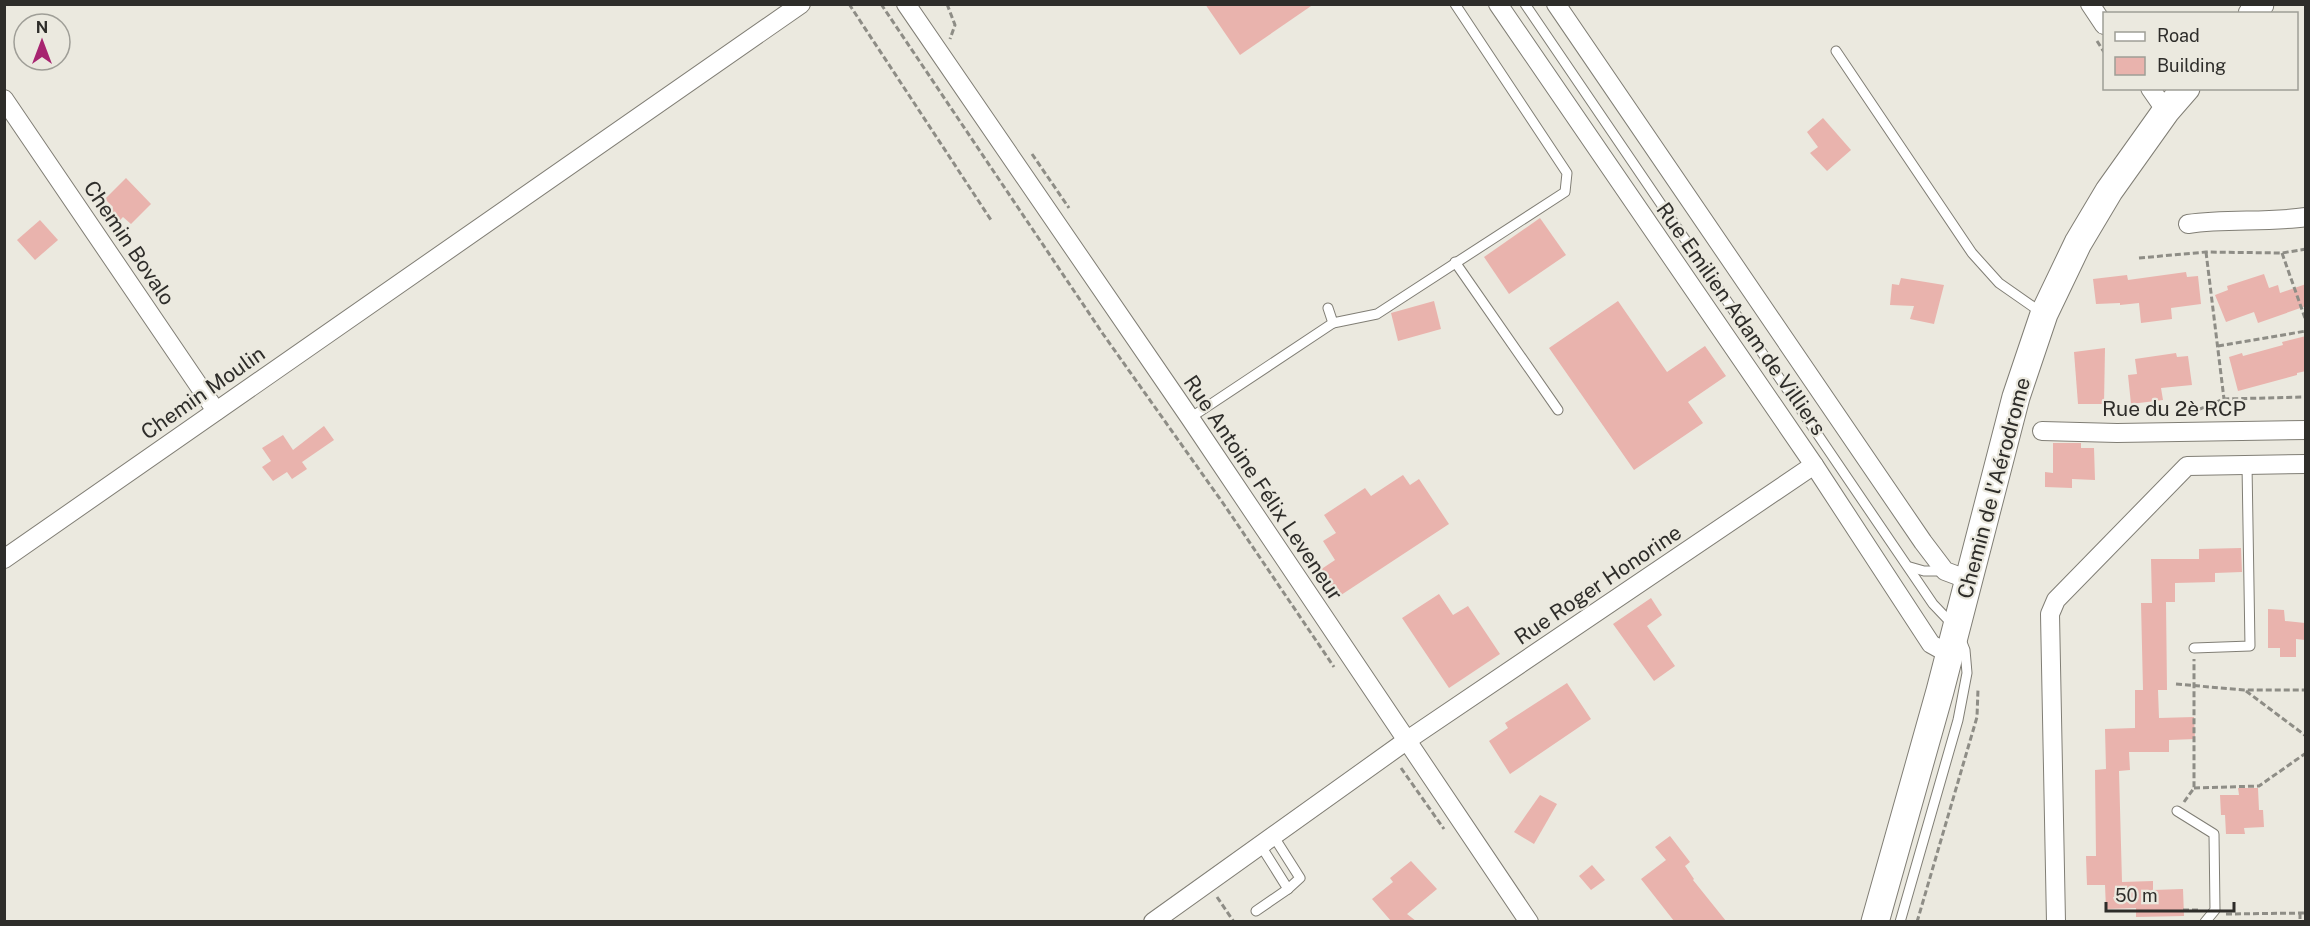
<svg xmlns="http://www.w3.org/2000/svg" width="2310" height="926" viewBox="0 0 2310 926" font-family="'Public Sans',sans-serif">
<rect width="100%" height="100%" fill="#ebe9df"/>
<g fill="#e9b3ad">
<path d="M1205,4H1314L1240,55Z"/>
<path d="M1823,118L1851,150L1827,171L1810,153L1818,147L1807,132Z"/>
<path d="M126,178L151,204L131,224L123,217L120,220L110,210L113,207L105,199Z"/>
<path d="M1540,218L1566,255L1509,294L1484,257Z"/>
<path d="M40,220L58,240L35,260L17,240Z"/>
<path d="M2186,272L2187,277L2198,276L2201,304L2171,308L2172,319L2141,323L2139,303L2120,305V303L2096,304L2093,279L2127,275L2128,280Z"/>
<path d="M2264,274L2269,288L2278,285L2280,293L2306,284V306L2258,323L2254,312L2226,322L2215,295L2228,290L2227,286Z"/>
<path d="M1901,278L1944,285L1934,324L1910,319L1914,306L1890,305L1892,284L1899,285Z"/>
<path d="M1434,301L1441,329L1398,341L1391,313Z"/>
<path d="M1618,301L1667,372L1705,346L1726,376L1688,402L1703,423L1634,470L1549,348Z"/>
<path d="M2306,336V371L2297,373V375L2238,391L2229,357L2242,353L2243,356L2283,345L2282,342Z"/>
<path d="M2105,348L2104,404H2078L2074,352Z"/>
<path d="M2176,353L2177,357L2188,356L2192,385L2161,388L2163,400L2131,404L2128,375L2137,374L2135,359Z"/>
<path d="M324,426L334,440L302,462L307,469L292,479L287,472L273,481L262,467L271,461L262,448L283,435L293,450Z"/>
<path d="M2053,443H2081V448H2094L2095,480L2072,479V488L2045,487V472L2053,473Z"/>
<path d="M1403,475L1410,485L1419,479L1449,524L1338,597L1320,570L1335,560L1323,541L1336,533L1324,515L1365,488L1371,496Z"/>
<path d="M2241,548L2242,572L2215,573V582L2175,583V602H2166L2167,690H2158L2159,718L2194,717L2195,739L2169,740V752H2129L2130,770L2119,771L2122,882L2153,881V890L2183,889L2184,916L2136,917V908L2106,909L2105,885H2087L2086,856H2096L2095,770L2106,769L2105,729L2135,728V690H2143L2141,603H2152L2151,559H2199V549Z"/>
<path d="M1439,594L1453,615L1468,606L1500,654L1449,688L1402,618Z"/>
<path d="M1651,598L1662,615L1647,626L1675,666L1654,681L1613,624Z"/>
<path d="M2268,609L2284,610L2285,621L2305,623V640L2296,639V657H2280V648H2268Z"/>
<path d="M1567,683L1591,719L1510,774L1489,741L1508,728L1505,723Z"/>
<path d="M2238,788H2258L2259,810H2263L2264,827L2244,828L2245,834H2226L2225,815H2221L2220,795H2239Z"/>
<path d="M1540,795L1557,804L1534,844L1514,832Z"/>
<path d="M1670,836L1690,862L1685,866L1694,879L1693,880L1726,921H1674L1641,879L1666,860L1655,847Z"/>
<path d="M1411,861L1437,889L1407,914L1416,921H1391L1372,899L1393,882L1390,878Z"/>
<path d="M1592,865L1605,880L1591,890L1579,876Z"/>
</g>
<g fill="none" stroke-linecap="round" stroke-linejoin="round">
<g stroke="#807e75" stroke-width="11">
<g id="service">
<path d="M1525,4L1933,604L1953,625"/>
<path d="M1836,51L1972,253L1999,283L2042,313"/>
<path d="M1455,262L1558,410"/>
<path d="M1328,308L1333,323L1377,314L1565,192L1567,173L1455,4"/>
<path d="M1190,418L1333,323"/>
<path d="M1910,567L1924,571H1945"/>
<path d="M2194,648L2250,646L2247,465"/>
<path d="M2177,811L2214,834L2215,910L2205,922"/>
<path d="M1261,846L1288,889"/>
<path d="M1256,911L1288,889L1300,878L1274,837"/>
<path d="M1900,922L1958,720L1967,673L1965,650L1961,640"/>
</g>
</g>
<g stroke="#807e75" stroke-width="20">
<g id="minor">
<path d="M906,4L1190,418L1529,922"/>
<path d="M1498,4L1814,465L1931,644L1949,654"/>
<path d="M1556,4L1923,542L1945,571L1969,580"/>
<path d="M2090,4L2104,25"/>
<path d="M2150,88L2166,111"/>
<path d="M4,99L216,411"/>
<path d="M2188,224C2227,218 2266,223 2306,217"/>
<path d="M2042,431L2117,433L2306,430"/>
<path d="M4,559L801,4"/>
<path d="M1153,922L1406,741L1814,465"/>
<path d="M2056,922L2050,614L2056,600L2187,466L2306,464"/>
</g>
</g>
<g stroke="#807e75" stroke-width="29">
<g id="secondary">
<path d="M2252,14L2260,4"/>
<path d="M1875,922L1940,691L2016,397L2044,314L2078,243L2109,191L2166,111L2186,88"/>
</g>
</g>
<g stroke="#8e8d86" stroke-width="3" stroke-dasharray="6 3" stroke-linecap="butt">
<path d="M849,4L991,220"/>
<path d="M881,4L1103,334L1225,506L1334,667"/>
<path d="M947,4L955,25L950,39"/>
<path d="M2097,41L2104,52"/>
<path d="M1032,154L1069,208"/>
<path d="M2206,252L2224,399"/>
<path d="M2282,253L2306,321"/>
<path d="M2139,258L2206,252L2282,253L2306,249"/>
<path d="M2218,346L2306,331"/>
<path d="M2190,413L2224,399L2306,397"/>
<path d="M2176,684L2244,690H2306"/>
<path d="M2246,691L2306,736"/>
<path d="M1401,768L1444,829"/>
<path d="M2194,788L2259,786L2306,753"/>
<path d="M2184,802L2194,788V659"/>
<path d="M1217,897L1234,922"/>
<path d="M2183,910H2200"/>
<path d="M2300,913V922"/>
<path d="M2226,914L2306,913"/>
<path d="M1917,922L1977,717L1978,689"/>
</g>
<use href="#service" stroke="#fff" stroke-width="9"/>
<use href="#minor" stroke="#fff" stroke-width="18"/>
<use href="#secondary" stroke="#fff" stroke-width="27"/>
</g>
<g text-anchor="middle" stroke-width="4.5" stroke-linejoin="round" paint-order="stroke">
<g font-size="21" fill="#2e2d2a" stroke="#ebe9df">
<text transform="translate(129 243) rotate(56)" y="7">Chemin Bovalo</text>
<text transform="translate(1741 319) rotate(55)" y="7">Rue Emilien Adam de Villiers</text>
<text transform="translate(203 393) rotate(-35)" y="7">Chemin Moulin</text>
<text x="2174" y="416">Rue du 2è RCP</text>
<text transform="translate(1263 488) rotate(56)" y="7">Rue Antoine Félix Leveneur</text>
<text transform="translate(1994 488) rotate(-75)" y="7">Chemin de l'Aérodrome</text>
<text transform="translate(1598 585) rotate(-34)" y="7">Rue Roger Honorine</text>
</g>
</g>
<rect width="2310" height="926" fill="none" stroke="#2e2d2a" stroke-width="12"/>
<rect x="2103" y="12" width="195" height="78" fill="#ebe9df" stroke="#9f9e97" stroke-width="1.5"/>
<rect x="2115" y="32" width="30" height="9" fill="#ffffff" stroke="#9f9e97" stroke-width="1.5"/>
<text x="2157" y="42" font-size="18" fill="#2e2d2a">Road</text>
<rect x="2115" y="57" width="30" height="18" fill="#e9b3ad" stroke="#9f9e97" stroke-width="1.5"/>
<text x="2157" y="72" font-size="18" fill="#2e2d2a">Building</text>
<g transform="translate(42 42)"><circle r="28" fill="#ebe9df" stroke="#9f9e97" stroke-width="1.5"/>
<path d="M0-4.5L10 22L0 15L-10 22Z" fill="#a72470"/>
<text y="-9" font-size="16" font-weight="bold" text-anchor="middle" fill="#2e2d2a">N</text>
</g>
<path d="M2106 902v9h128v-9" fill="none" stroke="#2e2d2a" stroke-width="3"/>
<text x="2115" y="902" font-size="18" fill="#2e2d2a" stroke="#ebe9df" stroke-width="4.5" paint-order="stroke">50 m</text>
</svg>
